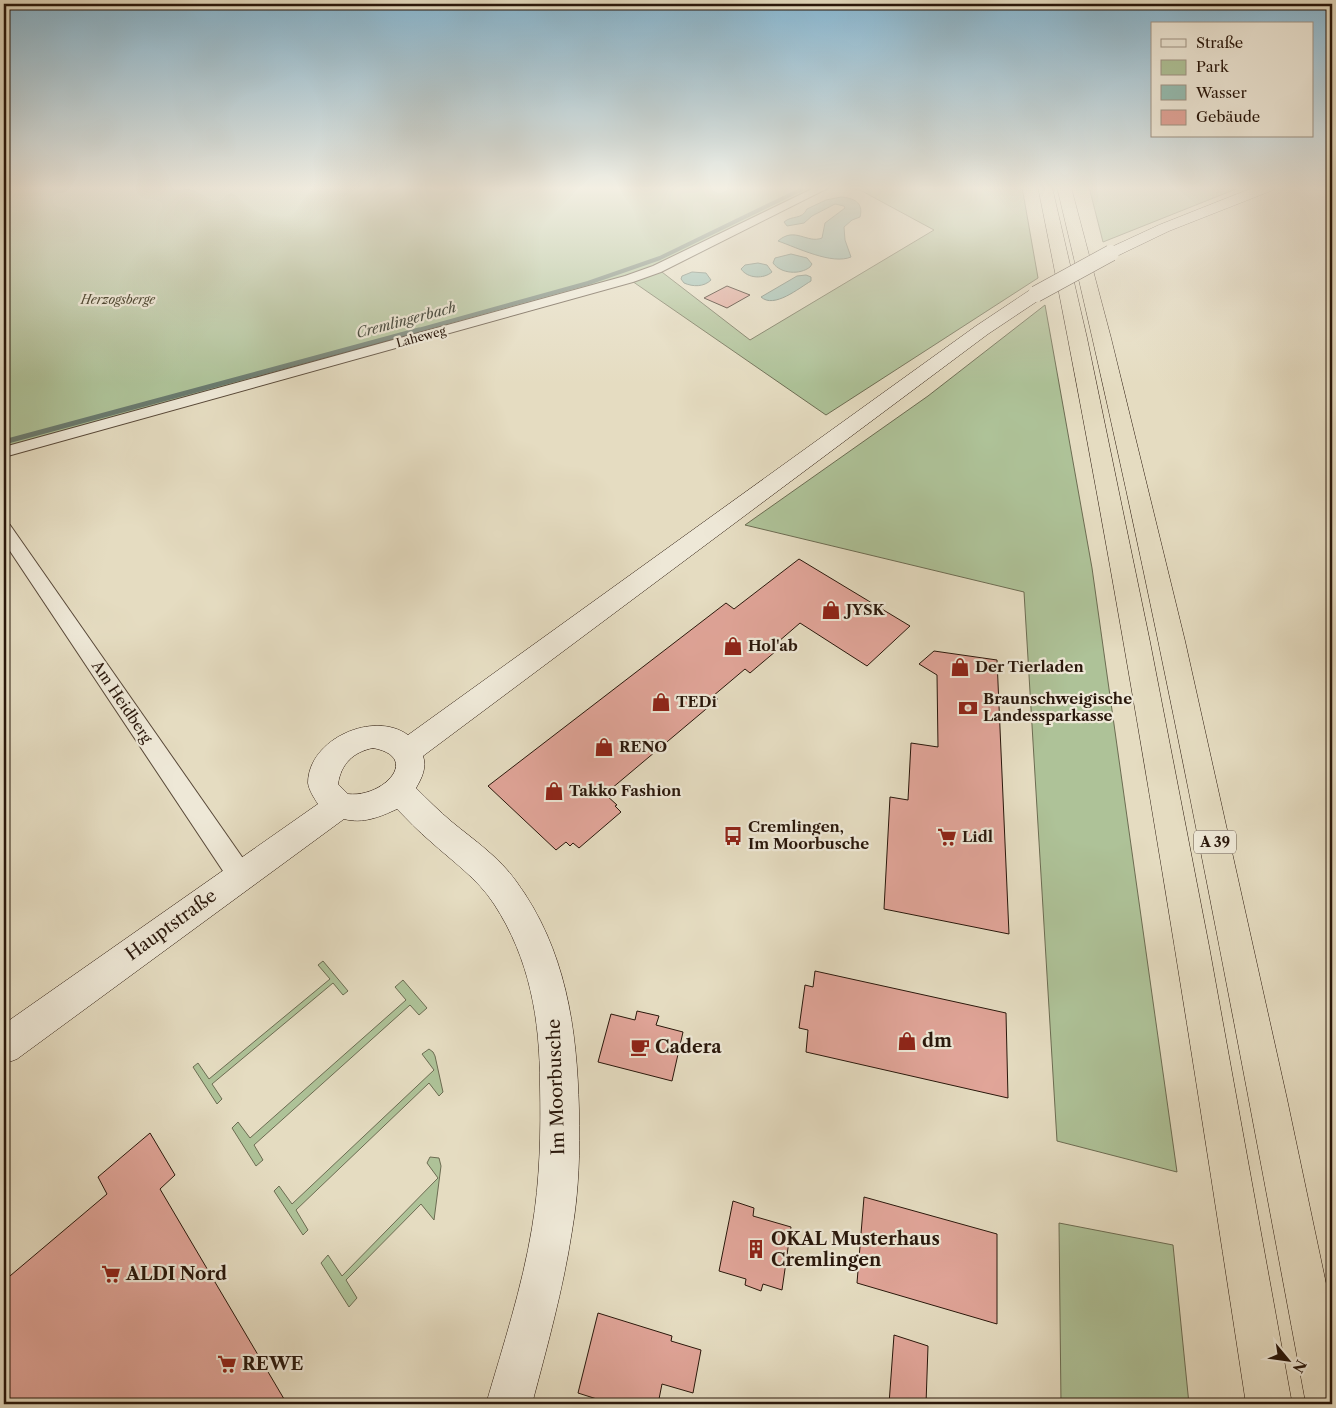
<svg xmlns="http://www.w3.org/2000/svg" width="1336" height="1408" viewBox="0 0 1336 1408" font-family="'Libre Caslon Text',serif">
<rect width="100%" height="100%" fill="#e5dcc1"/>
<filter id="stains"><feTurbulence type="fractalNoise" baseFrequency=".004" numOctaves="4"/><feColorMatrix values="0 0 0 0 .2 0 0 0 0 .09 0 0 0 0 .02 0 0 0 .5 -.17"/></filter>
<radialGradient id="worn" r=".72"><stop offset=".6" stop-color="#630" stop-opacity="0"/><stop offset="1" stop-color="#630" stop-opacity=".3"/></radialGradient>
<g fill="#aec298" stroke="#6c6c52">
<path d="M4,187H825L658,269L750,340L934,230L860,190L845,187H1022L1038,278L826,415L629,279L4,448Z"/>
<path d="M1089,187H1241L1103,242Z"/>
<path d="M1045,305L1092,568L1177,1172L1057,1141L1024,592L745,525L928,396Z"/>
<path d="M323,961L348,991L343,995L333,983L212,1084L222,1099L217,1104L193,1067L198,1063L209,1079L330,979L318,965Z"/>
<path d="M403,980L427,1008L419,1015L410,1005L254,1145L263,1160L256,1166L232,1128L238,1122L250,1138L406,1000L395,987Z"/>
<path d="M429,1049L433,1052L435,1056L443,1092L439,1096L429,1083L296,1210L308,1230L303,1235L274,1191L279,1186L292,1204L434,1070L422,1054Z"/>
<path d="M430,1157L439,1158L441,1166L434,1220L421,1204L346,1280L357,1298L349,1307L321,1263L328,1255L342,1276L438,1178L427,1163Z"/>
<path d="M1059,1223L1173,1245L1189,1404H1061Z"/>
</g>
<g fill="#96bcb0" stroke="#6a7a6e">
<path d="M841,197C853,198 864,202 860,217L852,220L844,227L845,240L851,257C832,265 798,248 778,241C795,226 807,244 822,238L825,223L845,208L844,206L835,204L812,216L804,223L787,226L784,222C792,215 802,220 807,209L826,200Z"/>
<path d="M791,254L807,258L812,264L810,267C800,275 781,274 773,263L775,258Z"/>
<path d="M758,263L767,265L772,272C764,279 748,279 741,269L745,265Z"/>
<path d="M692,272L706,273L711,280C704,287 693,287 684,283L681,279L682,276Z"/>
<path d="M806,275L811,277V281C799,288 774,309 761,297L797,276Z"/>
</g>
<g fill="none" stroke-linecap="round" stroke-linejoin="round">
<path stroke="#6a7a6e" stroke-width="4" d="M415,331L588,283L660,258L802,189V187"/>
<path stroke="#6a7a6e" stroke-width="5" d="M4,442L419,330"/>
</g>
<g fill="#e1a599" stroke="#29170b">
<path d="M727,286L750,295L727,308L704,298Z"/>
<path d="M799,559L910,626L867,666L800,623L771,648L776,651L750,673L745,669L713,696L718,699L605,794L617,805L615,806L621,812L579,848L573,843L570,846L566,842L556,850L488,786L726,603L734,609Z"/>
<path d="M934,651L997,660L1009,934L884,909L890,797L908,800L911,743L938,747L937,675L919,664Z"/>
<path d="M815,971L1006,1013L1008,1098L806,1052L808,1030L799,1028L805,985L813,987Z"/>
<path d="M637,1011L659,1016L656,1025L683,1032L672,1081L598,1062L611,1014L635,1020Z"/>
<path d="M150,1133L175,1175L160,1189L287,1404H4V1281L107,1194L98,1177Z"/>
<path d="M864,1197L997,1234V1324L857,1283Z"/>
<path d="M733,1201L754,1208L753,1216L791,1227L782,1290L763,1284L761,1291L745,1285L746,1279L719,1271Z"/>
<path d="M598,1313L672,1336L671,1341L701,1350L693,1393L662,1384L658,1404H602L603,1401L578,1393Z"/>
<path d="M894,1335L928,1346L926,1404H889Z"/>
</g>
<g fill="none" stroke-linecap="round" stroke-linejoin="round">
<g stroke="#584838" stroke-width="2">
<g id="street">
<path d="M816,187H830L661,272L633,282L4,457V447L625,276L653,266Z"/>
<path d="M4,523L10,525L249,867L252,875L249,883L240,886L231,883L4,542Z"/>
</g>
</g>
<g stroke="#29170b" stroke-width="1">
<g id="secondary">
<path d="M1255,187H1275L1273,190L1169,231L1117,256H1105L1103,253L1105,250L1159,225Z"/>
<path d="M1036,289L1042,290L1044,294L1042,298L988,334L423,756C427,767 422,778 416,788C428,800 439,811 452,822C474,840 499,857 516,881C566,949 577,1028 579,1110C580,1151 579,1191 572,1231C563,1290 547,1347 532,1404H486C503,1346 522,1288 532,1228C540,1181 541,1133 540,1085C540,1020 530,959 494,904C478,879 452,861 430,841C418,831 408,820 397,809C380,817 363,824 344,819L17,1059L4,1064V1024L318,804C314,798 309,790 308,783C308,739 374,710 408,735L976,326L1030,290ZM373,748C422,757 383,798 348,794L338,784C341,764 353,752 373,748Z"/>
</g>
</g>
<g stroke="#29170b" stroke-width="1">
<g id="highway">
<path d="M1038,187H1052L1087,338L1150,642L1209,946L1292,1404H1246C1184,997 1120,591 1038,187Z"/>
<path d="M1057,187H1071L1111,338L1185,641L1287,1099L1332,1312V1404H1306C1230,997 1154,590 1057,187Z"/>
</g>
</g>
<use href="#street" fill="#eee8d7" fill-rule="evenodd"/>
<use href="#secondary" fill="#eee8d7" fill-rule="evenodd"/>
<use href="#highway" fill="#e5dcc1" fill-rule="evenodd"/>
<g stroke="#29170b" stroke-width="17" stroke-linecap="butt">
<path id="secondary-bridge" d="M1036,294L1111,253"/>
</g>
<use href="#secondary-bridge" stroke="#eee8d7" stroke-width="16"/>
</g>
<linearGradient id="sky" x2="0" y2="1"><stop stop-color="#87b7d2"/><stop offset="0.49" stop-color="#f3efe3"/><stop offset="1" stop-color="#f3efe3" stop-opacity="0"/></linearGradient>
<rect width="1336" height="384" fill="url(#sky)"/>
<defs>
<g id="shop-bare" transform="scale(1.5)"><path d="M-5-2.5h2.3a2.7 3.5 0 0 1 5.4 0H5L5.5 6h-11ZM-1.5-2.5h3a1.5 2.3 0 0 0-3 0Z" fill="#8f2418" stroke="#eee8d7" stroke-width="2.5" paint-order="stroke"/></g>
<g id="bank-bare" transform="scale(1.5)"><path d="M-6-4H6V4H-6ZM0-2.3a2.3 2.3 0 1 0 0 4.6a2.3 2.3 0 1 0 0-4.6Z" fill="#8f2418" stroke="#eee8d7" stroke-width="2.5" paint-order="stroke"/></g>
<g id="bus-bare" transform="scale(1.5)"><path d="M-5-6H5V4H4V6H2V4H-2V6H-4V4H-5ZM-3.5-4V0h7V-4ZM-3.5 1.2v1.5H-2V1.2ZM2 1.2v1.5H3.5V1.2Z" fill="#8f2418" stroke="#eee8d7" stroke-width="2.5" paint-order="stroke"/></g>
<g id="supermarket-bare" transform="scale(1.5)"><path d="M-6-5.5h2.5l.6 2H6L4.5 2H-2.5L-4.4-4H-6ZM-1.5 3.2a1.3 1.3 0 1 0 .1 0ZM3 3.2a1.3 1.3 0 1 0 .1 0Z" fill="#8f2418" stroke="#eee8d7" stroke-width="2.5" paint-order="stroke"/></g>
<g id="cafe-bare" transform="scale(1.5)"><path d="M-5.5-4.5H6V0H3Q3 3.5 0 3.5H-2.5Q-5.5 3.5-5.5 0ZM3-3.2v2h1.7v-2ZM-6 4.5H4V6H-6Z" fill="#8f2418" stroke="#eee8d7" stroke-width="2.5" paint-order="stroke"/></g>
<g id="building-bare" transform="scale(1.5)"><path d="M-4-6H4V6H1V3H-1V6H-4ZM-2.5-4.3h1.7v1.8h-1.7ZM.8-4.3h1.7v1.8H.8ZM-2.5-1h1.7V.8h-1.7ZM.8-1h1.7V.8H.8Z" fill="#8f2418" stroke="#eee8d7" stroke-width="2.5" paint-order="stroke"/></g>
</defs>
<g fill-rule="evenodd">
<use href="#shop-bare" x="831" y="610"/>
<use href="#shop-bare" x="733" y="646"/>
<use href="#shop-bare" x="960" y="667"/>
<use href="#shop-bare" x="661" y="702"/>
<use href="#bank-bare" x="968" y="708"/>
<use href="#shop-bare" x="604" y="747"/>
<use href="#shop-bare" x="554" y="791"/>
<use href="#bus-bare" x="733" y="836"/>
<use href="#supermarket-bare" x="947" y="837"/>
<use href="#shop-bare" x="907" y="1041"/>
<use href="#cafe-bare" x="640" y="1047"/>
<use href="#building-bare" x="756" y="1249"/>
<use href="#supermarket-bare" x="111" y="1274"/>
<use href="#supermarket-bare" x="227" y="1364"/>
</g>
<g text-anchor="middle" stroke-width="4.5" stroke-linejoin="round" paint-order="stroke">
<g font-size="12" font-style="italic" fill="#514a35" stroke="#eee8d7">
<text x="118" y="304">Herzogsberge</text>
</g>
<g font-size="12" fill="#29170b" stroke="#eee8d7">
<text transform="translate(421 337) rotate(-15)" y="4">Laheweg</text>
</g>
<g font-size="14" font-style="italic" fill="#4f5145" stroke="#eee8d7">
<text transform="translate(406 320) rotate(-15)" y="5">Cremlingerbach</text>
</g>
<rect fill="#eee8d7" stroke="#645648" stroke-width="1" x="1194" y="830.5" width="42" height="23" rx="4"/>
<g font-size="14" font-weight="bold" fill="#29170b">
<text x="1215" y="847">A 39</text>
</g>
<g font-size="15" font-weight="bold" fill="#29170b" stroke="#eee8d7" text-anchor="start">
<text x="846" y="615">JYSK</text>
<text x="748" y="651">Hol'ab</text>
<text x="975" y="672">Der Tierladen</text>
<text x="983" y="704">Braunschweigische<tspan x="983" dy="17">Landessparkasse</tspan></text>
<text x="676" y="707">TEDi</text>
<text x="619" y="752">RENO</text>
<text x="569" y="796">Takko Fashion</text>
<text x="748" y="832">Cremlingen,<tspan x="748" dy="17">Im Moorbusche</tspan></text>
<text x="962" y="842">Lidl</text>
</g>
<g font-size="15" fill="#29170b" stroke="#eee8d7">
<text transform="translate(122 702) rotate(56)" y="5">Am Heidberg</text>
</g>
<g font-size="18" fill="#29170b" stroke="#eee8d7">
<text transform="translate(171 925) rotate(-36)" y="6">Hauptstraße</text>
<text transform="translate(556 1087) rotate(-92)" y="6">Im Moorbusche</text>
</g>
<g font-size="18" font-weight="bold" fill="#29170b" stroke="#eee8d7" text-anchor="start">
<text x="922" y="1047">dm</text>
<text x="655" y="1053">Cadera</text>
<text x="771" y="1245">OKAL Musterhaus<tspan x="771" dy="21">Cremlingen</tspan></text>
<text x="126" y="1280">ALDI Nord</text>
<text x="242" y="1370">REWE</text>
</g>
</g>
<rect width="1336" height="1408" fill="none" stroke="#e5dcc1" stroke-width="20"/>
<rect x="5" y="5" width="1326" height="1398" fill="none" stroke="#29170b" stroke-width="2.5"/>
<rect x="10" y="10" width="1316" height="1388" fill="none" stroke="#29170b"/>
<rect x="1151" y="22" width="162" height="115" fill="#eee8d7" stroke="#9f9485"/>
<rect x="1161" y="39" width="25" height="8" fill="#eee8d7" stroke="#9f9485"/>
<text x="1196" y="48" font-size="15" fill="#29170b">Straße</text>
<rect x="1161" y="60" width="25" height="15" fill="#aec298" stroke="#9f9485"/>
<text x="1196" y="72" font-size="15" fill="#29170b">Park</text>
<rect x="1161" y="85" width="25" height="15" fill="#96bcb0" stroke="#9f9485"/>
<text x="1196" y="98" font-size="15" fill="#29170b">Wasser</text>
<rect x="1161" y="110" width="25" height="15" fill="#e1a599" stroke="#9f9485"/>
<text x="1196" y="122" font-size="15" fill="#29170b">Gebäude</text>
<g transform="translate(1288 1360) rotate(119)" stroke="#eee8d7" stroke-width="4" paint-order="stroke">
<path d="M0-4L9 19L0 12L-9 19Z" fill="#29170b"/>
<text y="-8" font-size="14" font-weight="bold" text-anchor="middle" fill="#29170b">N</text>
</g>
<rect width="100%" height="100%" filter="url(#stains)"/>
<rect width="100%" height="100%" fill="url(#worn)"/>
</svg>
